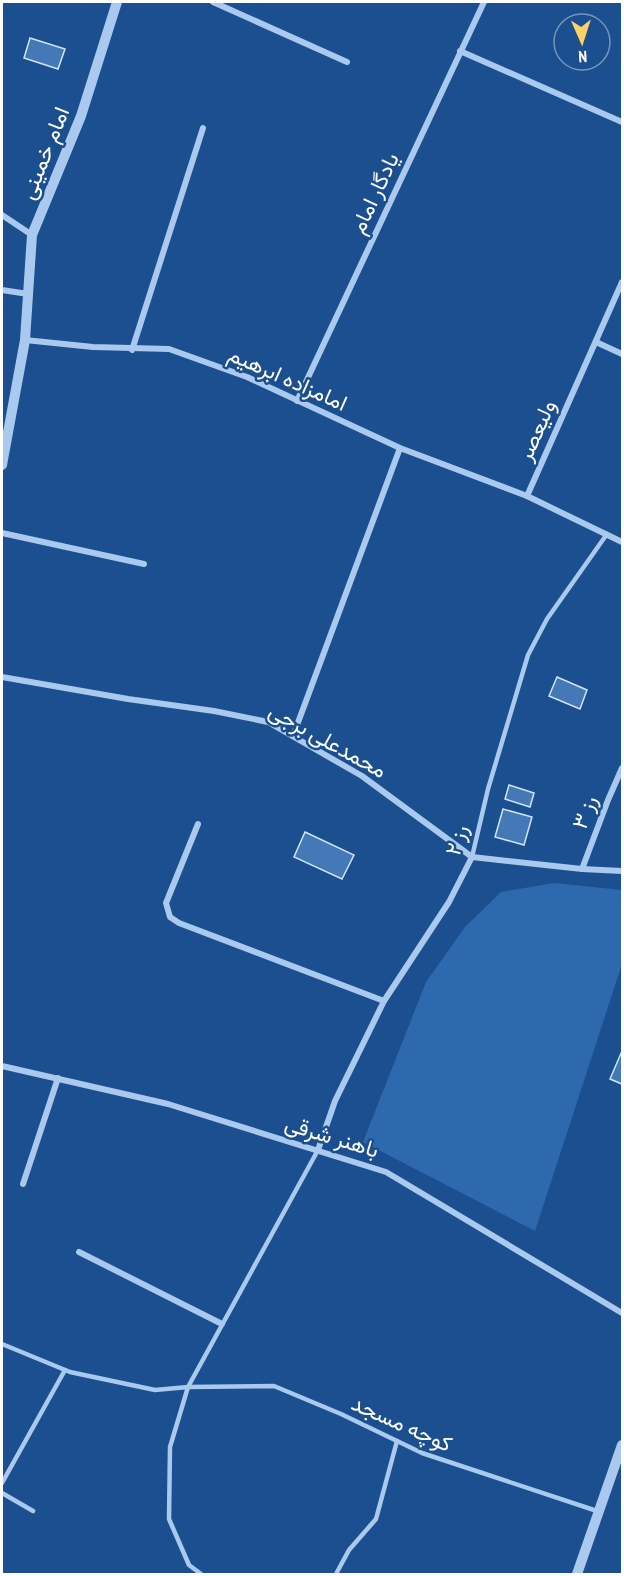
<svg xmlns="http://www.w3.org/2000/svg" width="624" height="1576" viewBox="0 0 624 1576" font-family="'PT Sans Narrow',Vazirmatn,sans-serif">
<rect width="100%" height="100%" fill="#1b4f8f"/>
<path fill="#2e69ad" d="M554,883L622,890V964L535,1231L363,1142L426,982L465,927L501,892Z"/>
<g fill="#4478b7" stroke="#cfe3fa" stroke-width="1.5">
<path d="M30,38L65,49L58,69L24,58Z"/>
<path d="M557,677L587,690L580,709L549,696Z"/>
<path d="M509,785L534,793L530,807L505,799Z"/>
<path d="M503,809L532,817L524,845L495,837Z"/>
<path d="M305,832L354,855L342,879L294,857Z"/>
<path d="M622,1051V1084L610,1079Z"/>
</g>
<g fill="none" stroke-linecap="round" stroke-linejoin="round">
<g stroke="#a9c9ee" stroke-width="4.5">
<path d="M472,857L488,789L528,655L547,619L607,534"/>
<path d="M2,1344L70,1372L155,1390L188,1387L274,1386L341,1414L422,1453L597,1511"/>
<path d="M2,1483L65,1370"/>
<path d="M2,1493L33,1511"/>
<path d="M201,1574L189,1565L169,1519L170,1447L188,1387L318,1150"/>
<path d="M336,1574L349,1550L376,1519L397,1441"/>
</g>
<g stroke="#a9c9ee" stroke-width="6">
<path d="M213,2L347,62"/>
<path d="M460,51L622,122"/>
<path d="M2,215L32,235"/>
<path d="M622,282L527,496L622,542"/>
<path d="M2,290L28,294"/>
<path d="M25,340L93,347L169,349L247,377L400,448L527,496"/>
<path d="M596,342L622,354"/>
<path d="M132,350L203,128"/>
<path d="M297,401L484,2"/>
<path d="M2,533L144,564"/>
<path d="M2,677L128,699L214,711L268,722L362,776L472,857L582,869L622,871"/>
<path d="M293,736L400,448"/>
<path d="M198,824L166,903L170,917L179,923L384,1001"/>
<path d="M582,869L608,800L622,768"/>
<path d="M2,1066L168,1104L386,1172L622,1313"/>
<path d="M318,1150L335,1101L384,1001L449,902L472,857"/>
<path d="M23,1184L58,1078"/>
<path d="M79,1252L222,1324"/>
</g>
<g stroke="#a9c9ee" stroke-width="10">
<path d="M2,465L25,340L32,235L81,116L117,2"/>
<path d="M577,1574L622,1445"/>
</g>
</g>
<g text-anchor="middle" stroke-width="5" stroke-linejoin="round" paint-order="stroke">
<g font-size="22" fill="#fff" stroke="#1b4f8f">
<text transform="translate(44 153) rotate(-68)" y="8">امام خمینی</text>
<text transform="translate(374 193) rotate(-65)" y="8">یادگار امام</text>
<text transform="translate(288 378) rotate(24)" y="8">امامزاده ابرهیم</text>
<text transform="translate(536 430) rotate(-66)" y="8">ولیعصر</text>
<text transform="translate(328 740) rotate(29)" y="8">محمدعلی برجی</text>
<text transform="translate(584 812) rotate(-69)" y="8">رز ۳</text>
<text transform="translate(456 840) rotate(-73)" y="8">رز ۲</text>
<text transform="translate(332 1136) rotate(17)" y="8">باهنر شرقی</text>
<text transform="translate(402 1423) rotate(24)" y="8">کوچه مسجد</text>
</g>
</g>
<rect width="624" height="1576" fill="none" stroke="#ffffff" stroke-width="6"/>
<g transform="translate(582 42) rotate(177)"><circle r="28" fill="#1b4f8f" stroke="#7695bc" stroke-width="1.5"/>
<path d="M0-4.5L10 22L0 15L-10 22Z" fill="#ffd166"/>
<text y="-9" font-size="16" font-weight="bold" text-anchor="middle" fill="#ffffff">N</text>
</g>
</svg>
